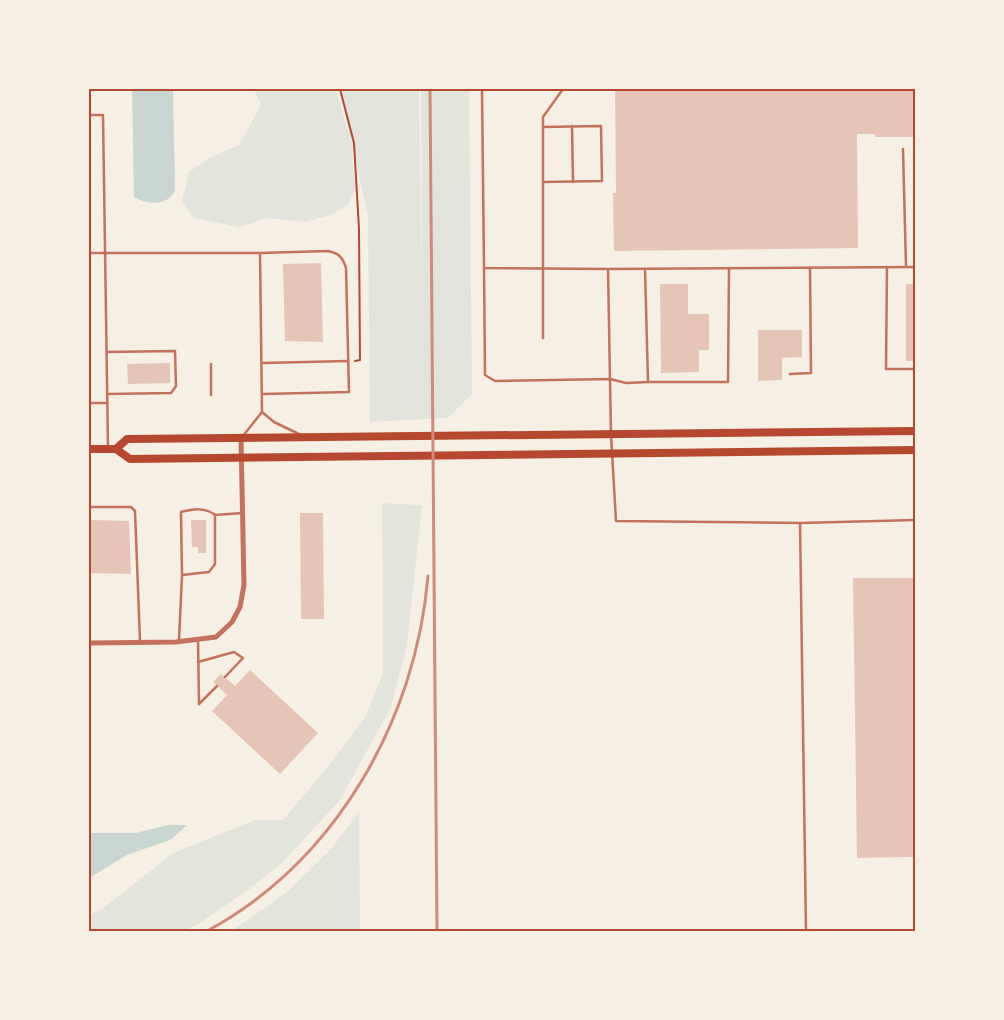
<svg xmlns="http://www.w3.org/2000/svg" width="1004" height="1020" viewBox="0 0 1004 1020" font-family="'Noto Serif',serif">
<rect width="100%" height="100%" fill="#f6efe4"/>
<g fill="#e2e4dc">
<path d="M259,89H278L287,92L288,89H336L352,146L355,189L348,205L331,215L304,222L267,218L240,227L193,218L182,201L189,172L209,158L239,145L261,105L255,91Z"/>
<path d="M339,89H419L422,293L421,89H469L472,394L448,418L370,422L368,215Z"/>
<path d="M382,503L422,505L407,645L391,707L340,800L284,861L251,888L198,924L184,931H89V915L101,910L173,853L255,820H283L330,764L366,716L383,673Z"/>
<path d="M359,812L360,931H232L288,891L331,849Z"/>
</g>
<g fill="#c9d6d2">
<path d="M132,89H173L175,190C169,206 147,205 134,197Z"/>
<path d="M169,825H187L170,840L127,855L89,878V833H136Z"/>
</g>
<g fill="#e6c5b7">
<path d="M615,89H915V131L914,137H875V134H857L858,248L614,251L613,193H616Z"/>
<path d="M321,263L323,342L285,341L283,264Z"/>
<path d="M660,284H688V314H709V350H699V372L661,373Z"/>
<rect x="906" y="284" width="9" height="77"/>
<path d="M758,330H802V357L782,358V380L758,381Z"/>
<path d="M170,363V383L128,384L127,364Z"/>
<path d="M300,513H323L324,619H301Z"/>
<path d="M89,520L129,521L131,574L89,573Z"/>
<path d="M191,520H206V553H198V547H192Z"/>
<path d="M853,578H915V857L857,858Z"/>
<path d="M250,670L318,733L280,774L212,711L227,695L213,682L221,674L235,686Z"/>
</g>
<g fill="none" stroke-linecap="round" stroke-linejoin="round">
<path stroke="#b5482f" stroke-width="2" d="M340,89L354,143L359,229L360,360L355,361"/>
<g stroke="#c5725c" stroke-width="2.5">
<path d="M482,89L484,268L608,269L611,435L616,521L800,523"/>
<path d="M89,115H103L108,447"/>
<path d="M572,126L573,182"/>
<path d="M543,127L601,126L602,181L543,182"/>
<path d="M903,149L906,267"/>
<path d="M89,253H260L262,412L243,436"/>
<path d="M260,253L328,251C339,253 343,258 346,268L349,392L262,394"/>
<path d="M887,267L886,369H915"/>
<path d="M484,268L485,375L495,381L610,379L626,383L648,382L645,269"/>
<path d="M608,269L915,267"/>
<path d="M543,338V117L563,89"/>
<path d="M107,352L175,351L176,386L171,393L107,394"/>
<path d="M262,363L348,361"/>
<path d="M211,364V395"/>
<path d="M790,374L811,373L810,268"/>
<path d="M648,382H728L729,268"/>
<path d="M89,403H107"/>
<path d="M262,412L274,422L301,435"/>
<path d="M89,507H131L135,511L140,641"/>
<path d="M215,515L243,513"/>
<path d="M198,639L199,704"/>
<path d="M179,640L182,575L181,512C193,509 205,507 215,515V564L209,572L182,575"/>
<path d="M198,662L234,652L243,658L225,677"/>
<path d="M199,704L217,686"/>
<path d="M806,931L800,523L915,520"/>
</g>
<path stroke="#c5725c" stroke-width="5" d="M89,643L176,642L216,637L232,622L240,607L244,585L241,438"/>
<g stroke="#b5482f" stroke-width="8">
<path d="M89,449H116L130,459L915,450"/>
<path d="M116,449L127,439L915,431"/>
</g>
<g stroke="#cf8b77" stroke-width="3">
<path d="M430,89L437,931"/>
<path d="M207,931C336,861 416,720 428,576"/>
</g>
</g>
<rect width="1004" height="1020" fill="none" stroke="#f6efe4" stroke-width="180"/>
<rect x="90" y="90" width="824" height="840" fill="none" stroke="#b5482f" stroke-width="2"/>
</svg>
